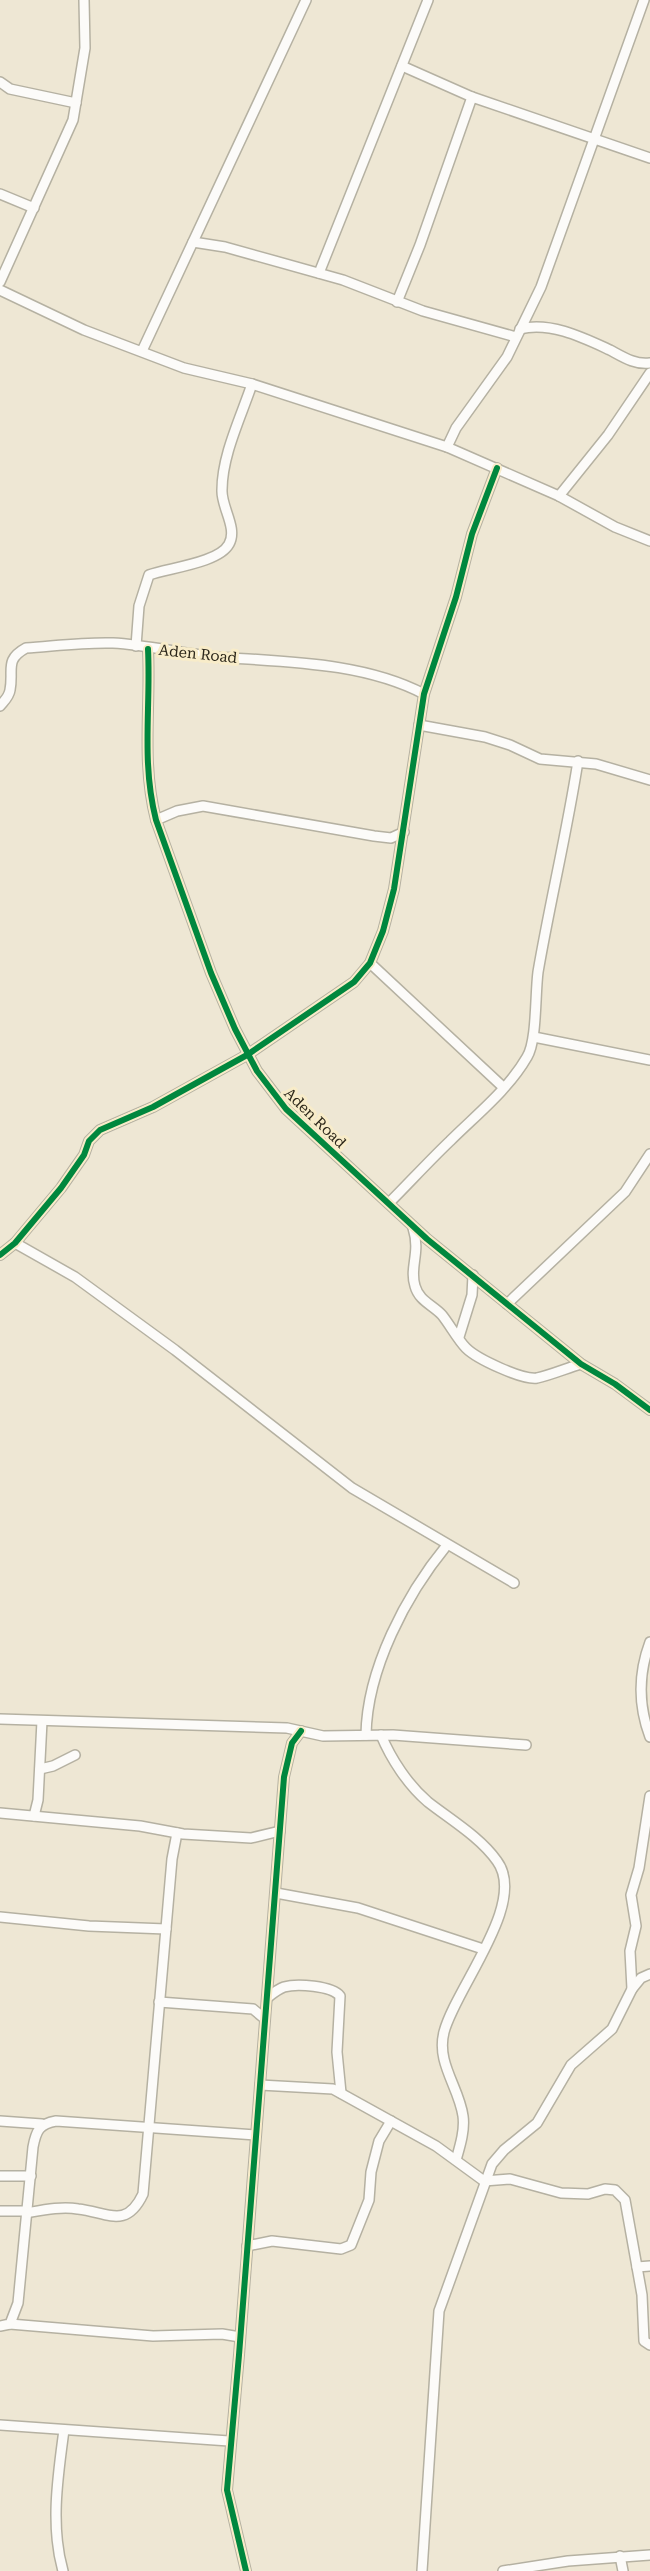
<svg xmlns="http://www.w3.org/2000/svg" width="650" height="2571" viewBox="0 0 650 2571" font-family="'Roboto Serif',serif">
<rect width="100%" height="100%" fill="#eee7d4"/>
<g fill="none" stroke-linecap="round" stroke-linejoin="round">
<g stroke="#b5b1a2" stroke-width="12">
<g id="street">
<path d="M402,66L472,97L650,158"/>
<path d="M0,82L10,89L76,103"/>
<path d="M0,194L34,208"/>
<path d="M193,242L225,247L343,280L423,311L516,337"/>
<path d="M319,273L428,0"/>
<path d="M0,282L73,120L85,48L84,0"/>
<path d="M0,290L84,330L184,368L252,384L447,447L559,496L615,527L650,541"/>
<path d="M397,302L420,245L472,97"/>
<path d="M520,329C550,321 584,338 610,350C623,357 635,365 650,363"/>
<path d="M142,351L306,0"/>
<path d="M447,447L456,428L507,357L541,287L644,0"/>
<path d="M559,496L608,435L650,373"/>
<path d="M136,646L139,606L149,575C168,568 219,563 229,544C238,528 221,507 222,490C222,455 241,417 252,384"/>
<path d="M148,649C151,707 141,761 156,820L211,973L235,1029L257,1071L286,1109L427,1239L581,1364L615,1384L650,1410"/>
<path d="M0,706C4,701 9,697 10,690C14,670 4,660 26,648C55,646 84,642 113,643C148,645 183,654 218,657C285,662 363,662 424,694"/>
<path d="M419,725L485,737L510,745L540,759L596,764L650,780"/>
<path d="M156,820L177,811L203,806L374,836L391,838L404,832"/>
<path d="M370,963L503,1087"/>
<path d="M534,1037L650,1060"/>
<path d="M389,1203C409,1183 429,1161 450,1141C476,1115 508,1090 527,1057C537,1041 535,995 538,972C550,902 567,832 578,761"/>
<path d="M413,1228C421,1253 409,1267 415,1286C419,1301 433,1305 442,1315C450,1325 458,1340 466,1348C477,1359 522,1380 537,1378C551,1375 567,1368 581,1364"/>
<path d="M15,1243L75,1277L175,1350L352,1488L514,1583"/>
<path d="M0,1255L15,1243L61,1188L84,1155L89,1141L100,1130L153,1107L247,1055L354,982L370,963L383,931L394,889L424,694L456,597L472,534L497,468"/>
<path d="M507,1304L625,1192L650,1154"/>
<path d="M459,1337L472,1295L473,1275"/>
<path d="M650,1642C638,1674 638,1705 650,1737"/>
<path d="M0,1719L287,1728L323,1736L393,1735L526,1745"/>
<path d="M366,1735C367,1669 406,1595 447,1545"/>
<path d="M381,1735C391,1759 408,1785 428,1802C451,1820 480,1837 497,1861C528,1903 456,1987 444,2032C436,2063 459,2087 463,2116C465,2130 460,2146 456,2160"/>
<path d="M40,1769L53,1766L75,1755"/>
<path d="M0,1813L140,1826L183,1834L251,1838L280,1831"/>
<path d="M34,1816L38,1800L42,1721"/>
<path d="M276,1893L358,1908L483,1949"/>
<path d="M0,1917L89,1926L166,1929"/>
<path d="M632,1989L641,1978L650,1974"/>
<path d="M267,1998C272,1994 278,1989 284,1987C297,1983 332,1986 340,1996L337,2052L341,2093"/>
<path d="M159,2002L253,2009L265,2019"/>
<path d="M260,2085L333,2089L436,2146L484,2181L510,2179L561,2193L588,2194L605,2189L615,2190L625,2200L642,2295L644,2341L650,2345"/>
<path d="M0,2121L42,2124"/>
<path d="M0,2176H31"/>
<path d="M0,2211H26"/>
<path d="M26,2213C43,2210 62,2206 78,2209C107,2212 126,2230 143,2194L172,1859L177,1833"/>
<path d="M247,2246L272,2241L341,2249L351,2245L369,2200L371,2172L379,2141L391,2121"/>
<path d="M637,2267L650,2266"/>
<path d="M10,2324L153,2336L222,2334L240,2337"/>
<path d="M0,2326L10,2324L18,2303L33,2147C36,2131 39,2124 56,2121L256,2135"/>
<path d="M0,2425L229,2441"/>
<path d="M620,2556L623,2571"/>
<path d="M63,2571C50,2526 58,2475 64,2430"/>
<path d="M246,2571L227,2490L239,2355L284,1777L292,1743L301,1731"/>
<path d="M422,2571L439,2311L492,2164L504,2150L537,2123L571,2065L612,2029L632,1989L630,1951L636,1926L631,1895L639,1868L650,1796"/>
<path d="M503,2571L568,2561L650,2555"/>
</g>
</g>
<use href="#street" stroke="#fcfbf9" stroke-width="9"/>
<g stroke="#f8ecc9" stroke-width="10">
<g id="cycleway">
<path d="M148,649C151,707 141,761 156,820L211,973L235,1029L257,1071L286,1109L427,1239L581,1364L615,1384L650,1410"/>
<path d="M0,1255L15,1243L61,1188L84,1155L89,1141L100,1130L153,1107L247,1055L354,982L370,963L383,931L394,889L424,694L456,597L472,534L497,468"/>
<path d="M246,2571L227,2490L239,2355L284,1777L292,1743L301,1731"/>
</g>
</g>
<use href="#cycleway" stroke="#00873e" stroke-width="6"/>
</g>
<g text-anchor="middle" stroke-width="6" stroke-linejoin="round" paint-order="stroke">
<g font-size="15" fill="#2b2619" stroke="#f8ecc9">
<text transform="translate(198 654) rotate(6)" y="5">Aden Road</text>
<text transform="translate(315 1118) rotate(44)" y="5">Aden Road</text>
</g>
</g>
</svg>
